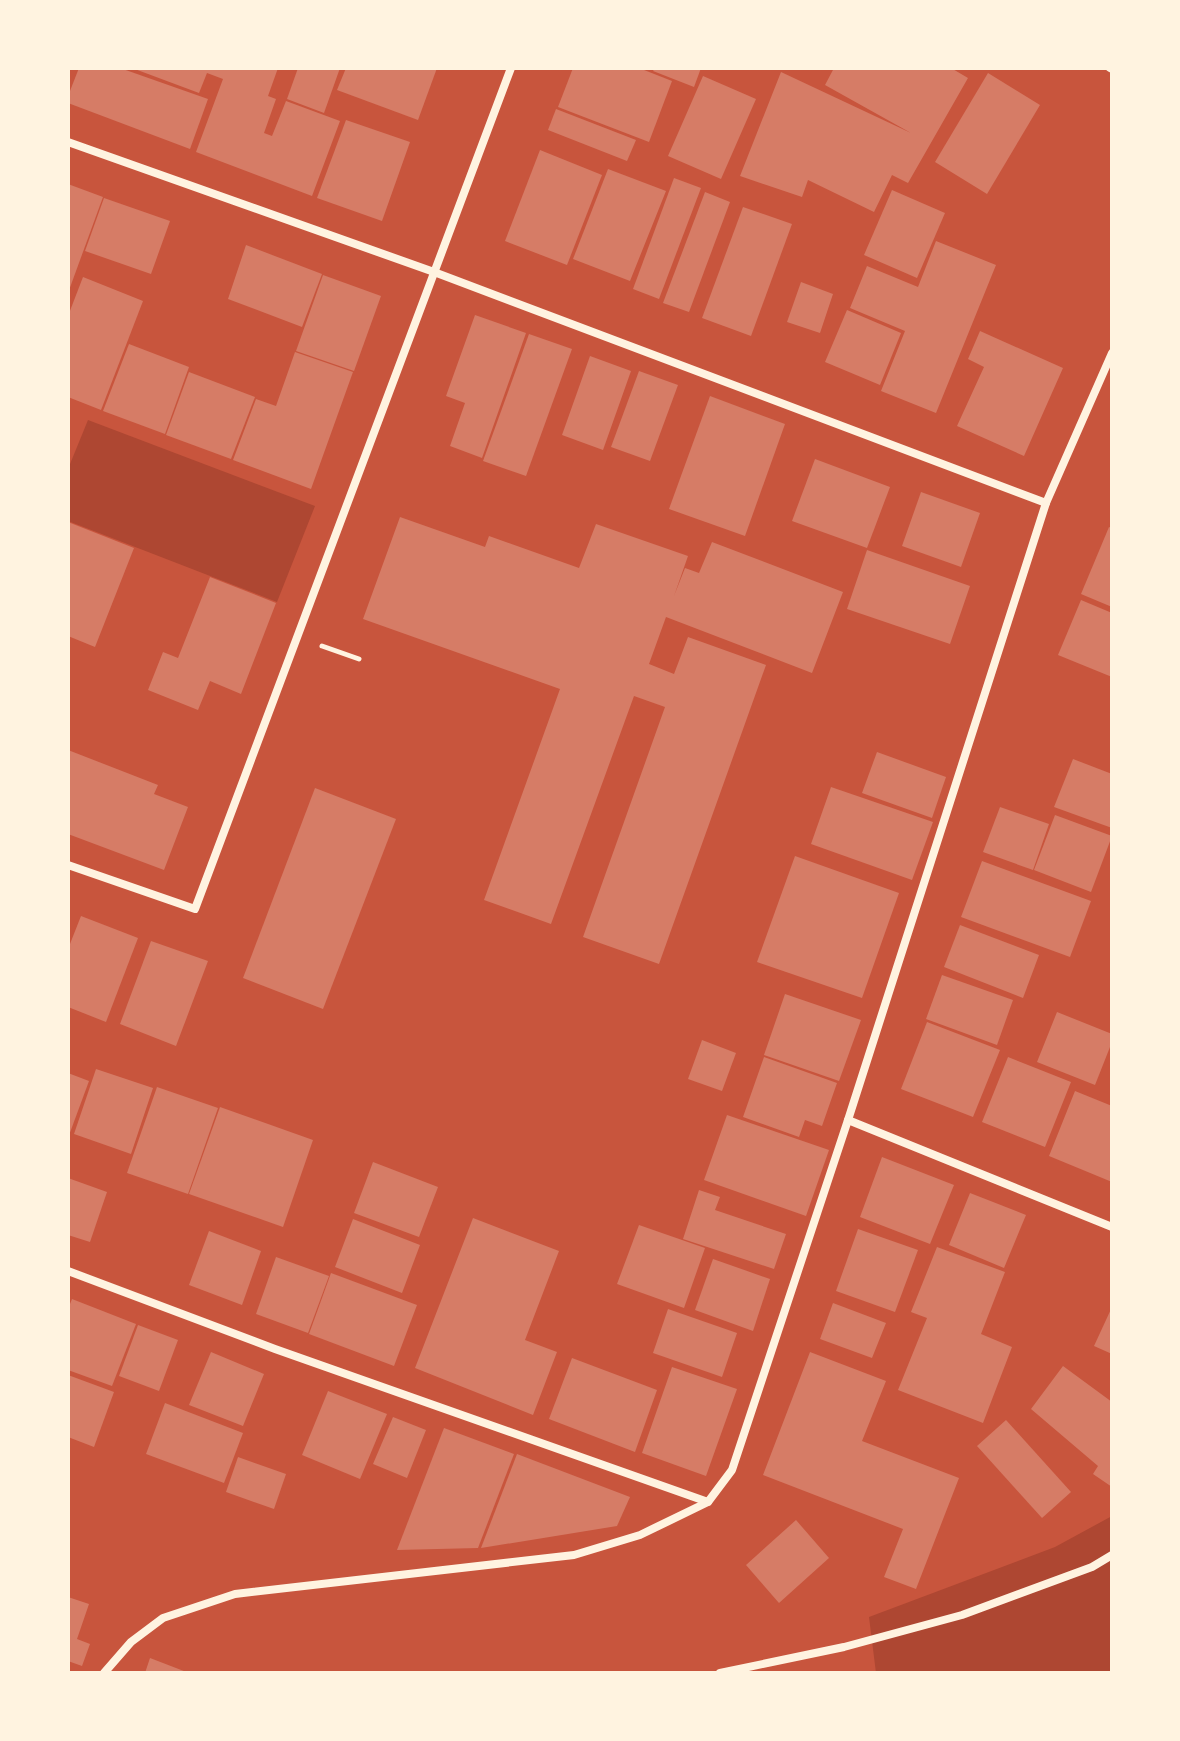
<svg xmlns="http://www.w3.org/2000/svg" width="1180" height="1741" viewBox="0 0 1180 1741" font-family="'PT Sans',sans-serif">
<rect width="100%" height="100%" fill="#c8553d"/>
<g fill="#ae4732">
<path d="M88,420L315,506L277,602L68,521V469Z"/>
<path d="M1112,1516V1673H876L869,1617L1055,1547Z"/>
</g>
<g fill="#d67c66">
<path d="M79,68H120L208,99L190,149L68,103V96Z"/>
<path d="M132,68H278L268,96L276,99L264,133L272,136L286,101L340,121L312,196L196,152L223,79L207,73L199,93Z"/>
<path d="M298,68H340L324,113L287,99Z"/>
<path d="M346,68H437L418,120L337,90Z"/>
<path d="M573,68H639L672,81L649,142L558,107Z"/>
<path d="M655,68H701L694,87L653,71Z"/>
<path d="M834,68H951L968,78L908,183L892,175L874,212L808,180L802,197L740,176L781,72L911,133L825,85Z"/>
<path d="M988,73L1040,105L987,194L935,162Z"/>
<path d="M703,76L756,99L721,179L668,156Z"/>
<path d="M556,109L636,140L627,161L548,130Z"/>
<path d="M346,120L410,142L382,221L317,198Z"/>
<path d="M540,150L602,175L567,265L505,241Z"/>
<path d="M608,169L666,191L630,281L573,259Z"/>
<path d="M674,178L701,188L659,299L633,289Z"/>
<path d="M68,184L103,197L68,293Z"/>
<path d="M892,190L945,213L917,278L864,255Z"/>
<path d="M705,192L730,202L689,312L663,303Z"/>
<path d="M104,198L170,221L151,274L85,251Z"/>
<path d="M743,207L792,224L751,336L702,318Z"/>
<path d="M936,241L996,265L936,413L881,391L905,331L850,308L867,266L918,287Z"/>
<path d="M246,245L322,274L302,327L228,299Z"/>
<path d="M323,275L381,296L354,371L296,351Z"/>
<path d="M83,277L143,301L101,410L68,397V316Z"/>
<path d="M801,282L833,294L820,333L787,322Z"/>
<path d="M847,310L901,333L880,385L825,362Z"/>
<path d="M475,315L526,333L482,458L450,446L465,403L446,396Z"/>
<path d="M980,331L1063,368L1024,456L957,426L984,367L968,359Z"/>
<path d="M529,334L572,349L526,476L483,461Z"/>
<path d="M129,344L189,367L165,434L103,411Z"/>
<path d="M295,352L353,372L311,489L233,460L256,399L276,406Z"/>
<path d="M590,356L631,371L603,450L562,435Z"/>
<path d="M639,371L678,385L650,461L611,447Z"/>
<path d="M189,372L255,397L231,459L166,435Z"/>
<path d="M710,396L785,424L745,536L669,509Z"/>
<path d="M815,459L890,487L867,548L792,521Z"/>
<path d="M921,492L980,513L961,567L902,546Z"/>
<path d="M400,517L485,547L489,536L579,568L596,524L688,556L674,596L685,568L699,573L712,542L843,592L812,673L666,617L649,664L674,674L688,637L766,665L659,964L583,937L665,707L634,696L551,924L484,900L560,689L363,619Z"/>
<path d="M68,522L134,548L95,647L68,636Z"/>
<path d="M1109,527L1112,528V607L1081,594Z"/>
<path d="M867,550L970,586L950,644L847,609Z"/>
<path d="M210,577L276,603L241,694L210,681L198,710L148,690L163,652L178,658Z"/>
<path d="M1081,600L1112,613V677L1058,655Z"/>
<path d="M68,750L158,785L154,794L188,807L164,870L68,834Z"/>
<path d="M877,752L946,777L932,818L862,793Z"/>
<path d="M1073,759L1112,774V828L1054,807Z"/>
<path d="M831,787L933,822L912,880L811,844Z"/>
<path d="M315,788L396,819L323,1009L243,978Z"/>
<path d="M1000,807L1049,824L1033,870L983,852Z"/>
<path d="M1055,815L1112,836L1091,892L1034,870Z"/>
<path d="M795,856L899,893L862,998L757,962Z"/>
<path d="M982,861L1091,901L1070,957L961,917Z"/>
<path d="M81,916L138,938L106,1022L68,1007V949Z"/>
<path d="M960,925L1039,955L1023,998L944,967Z"/>
<path d="M151,941L208,961L176,1046L120,1024Z"/>
<path d="M942,975L1013,1000L997,1045L926,1019Z"/>
<path d="M785,994L861,1020L839,1081L764,1055Z"/>
<path d="M1057,1012L1112,1034V1042L1095,1085L1037,1062Z"/>
<path d="M927,1022L1000,1050L973,1117L901,1089Z"/>
<path d="M702,1040L736,1053L722,1091L688,1079Z"/>
<path d="M764,1057L837,1083L822,1126L805,1120L799,1137L743,1117Z"/>
<path d="M1008,1057L1071,1082L1045,1147L982,1122Z"/>
<path d="M96,1069L153,1088L131,1154L74,1134Z"/>
<path d="M68,1073L89,1081L68,1138Z"/>
<path d="M157,1087L218,1108L188,1194L127,1173Z"/>
<path d="M1075,1091L1112,1106V1182L1049,1156Z"/>
<path d="M220,1107L313,1140L283,1227L189,1194Z"/>
<path d="M727,1115L829,1150L806,1216L704,1180Z"/>
<path d="M882,1157L954,1185L930,1244L860,1217Z"/>
<path d="M373,1162L438,1187L419,1237L354,1213Z"/>
<path d="M68,1178L107,1192L90,1242L68,1235Z"/>
<path d="M699,1190L720,1197L715,1210L786,1234L774,1269L683,1239Z"/>
<path d="M970,1193L1026,1215L1004,1268L949,1245Z"/>
<path d="M473,1218L559,1251L525,1340L557,1352L533,1415L415,1368Z"/>
<path d="M353,1219L420,1245L402,1293L335,1267Z"/>
<path d="M639,1225L705,1248L684,1308L617,1284Z"/>
<path d="M858,1229L918,1250L895,1312L836,1291Z"/>
<path d="M209,1231L261,1251L242,1305L189,1285Z"/>
<path d="M937,1247L1005,1272L981,1334L1012,1347L983,1423L898,1390L927,1318L911,1312Z"/>
<path d="M276,1257L329,1276L308,1333L256,1314Z"/>
<path d="M713,1259L770,1279L753,1331L695,1310Z"/>
<path d="M331,1273L417,1305L394,1366L309,1334Z"/>
<path d="M72,1299L136,1324L112,1386L68,1370V1309Z"/>
<path d="M833,1303L886,1323L872,1358L820,1339Z"/>
<path d="M1112,1307V1354L1094,1346Z"/>
<path d="M668,1309L737,1333L722,1377L653,1353Z"/>
<path d="M138,1325L178,1340L159,1391L119,1376Z"/>
<path d="M211,1352L264,1374L243,1426L189,1405Z"/>
<path d="M810,1352L886,1381L862,1441L959,1478L916,1589L884,1577L903,1529L763,1475Z"/>
<path d="M572,1358L657,1390L635,1452L549,1419Z"/>
<path d="M1063,1366L1112,1402V1487L1093,1474L1098,1466L1031,1409Z"/>
<path d="M672,1367L737,1389L706,1476L642,1453Z"/>
<path d="M68,1375L114,1392L94,1447L68,1437Z"/>
<path d="M328,1391L387,1414L360,1479L302,1455Z"/>
<path d="M165,1403L243,1433L224,1483L146,1454Z"/>
<path d="M393,1417L426,1430L407,1478L373,1464Z"/>
<path d="M1006,1420L1071,1492L1042,1518L977,1446Z"/>
<path d="M444,1428L514,1454L478,1548L397,1550Z"/>
<path d="M517,1454L630,1497L617,1526L481,1548Z"/>
<path d="M238,1457L286,1474L274,1509L226,1492Z"/>
<path d="M796,1520L829,1558L779,1603L746,1565Z"/>
<path d="M68,1597L89,1604L77,1639L90,1644L82,1666L68,1661Z"/>
<path d="M150,1658L189,1673H145Z"/>
</g>
<g fill="none" stroke-linecap="round" stroke-linejoin="round">
<path stroke="#fff3e0" stroke-width="5" d="M322,646L359,659"/>
<g stroke="#fff3e0" stroke-width="8">
<path d="M1110,68L1112,69"/>
<path d="M68,142L434,272L1046,503"/>
<path d="M68,865L195,909L511,68"/>
<path d="M848,1120L1112,1227"/>
<path d="M68,1271L275,1349L708,1502"/>
<path d="M104,1673L131,1642L163,1618L235,1594L574,1555L640,1535L708,1502L732,1470L848,1120L1046,503L1112,353"/>
<path d="M720,1673L844,1647L962,1615L1092,1567L1112,1555"/>
</g>
</g>
<rect width="1180" height="1741" fill="none" stroke="#fff3e0" stroke-width="140"/>
</svg>
